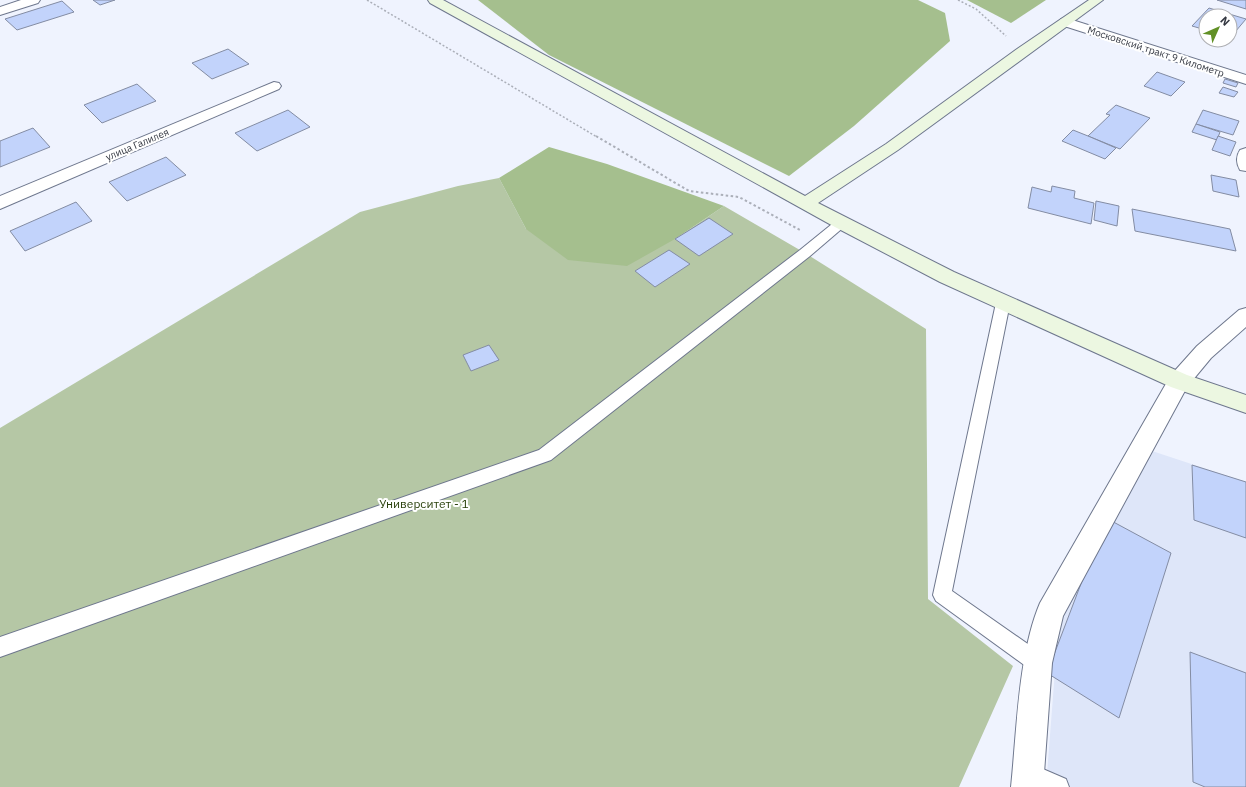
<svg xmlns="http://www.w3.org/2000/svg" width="1246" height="787" viewBox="0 0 1246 787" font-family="'IBM Plex Sans',sans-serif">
<rect width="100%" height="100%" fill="#eff3fe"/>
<path fill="#dee6f9" d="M1149,450L1246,482V787H1046L1059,619Z"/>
<path fill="#b5c7a5" d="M499,178L526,229L675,239L724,206L805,253L926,329L928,599L1013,666L959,787H0V428L360,212L458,186Z"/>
<g fill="#a5bf8e">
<path d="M478,0H918L945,13L950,41L854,126L789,176L549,55Z"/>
<path d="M967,0H1046L1011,23Z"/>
<path d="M549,147L607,164L724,206L675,239L627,266L568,260L526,229L499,178Z"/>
</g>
<g fill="#c2d3fb" stroke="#838ca3">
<path d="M93,0H115L100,5Z"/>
<path d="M1217,0H1246V9Z"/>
<path d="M62,1L74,12L17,30L5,19Z"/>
<path d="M1209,8L1246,19L1230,38V16H1206V30L1192,26Z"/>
<path d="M228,49L249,64L212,79L192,63Z"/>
<path d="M1157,72L1185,82L1171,96L1144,86Z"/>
<path d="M1225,79L1238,83L1236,87L1223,83Z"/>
<path d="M137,84L156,101L102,123L84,105Z"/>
<path d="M1223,87L1238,92L1234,97L1219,93Z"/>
<path d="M1116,105L1150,118L1120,149L1088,136L1110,115L1106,114Z"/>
<path d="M288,110L310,127L257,151L235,133Z"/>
<path d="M1203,110L1239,121L1233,135L1196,124Z"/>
<path d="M1196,124L1220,132L1217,140L1192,132Z"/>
<path d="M33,128L50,147L0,167V141Z"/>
<path d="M1073,130L1088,136L1116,148L1105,159L1062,141Z"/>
<path d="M1218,136L1236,142L1230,156L1212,150Z"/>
<path d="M166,157L186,175L127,201L109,182Z"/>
<path d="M1211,175L1236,180L1239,197L1213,191Z"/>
<path d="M1052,186L1075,191L1074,198L1094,203L1091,224L1028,208L1032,187L1051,192Z"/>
<path d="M1096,201L1119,206L1117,226L1094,220Z"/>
<path d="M76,202L92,221L25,251L10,231Z"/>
<path d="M1132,209L1230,229L1236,251L1135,231Z"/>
<path d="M709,218L733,234L699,256L675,239Z"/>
<path d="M669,250L690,264L655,287L635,271Z"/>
<path d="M489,345L499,360L471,371L463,355Z"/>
<path d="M1192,465L1246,482V538L1194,520Z"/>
<path d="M1106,518L1171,553L1119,718L1047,673Z"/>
<path d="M1190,652L1246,673V787H1205L1193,782Z"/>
</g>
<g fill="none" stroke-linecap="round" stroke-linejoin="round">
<g stroke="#6e778d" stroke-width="2">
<g id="lane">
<path d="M841,219L845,220L847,223L845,226L810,256L551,460L0,657V637L539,450L800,250L837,220Z"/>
<path d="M1003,298L1008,300L1010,303L952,591L1045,656L1048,663L1045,670L1038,673L1031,670L936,601L933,595L996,303L998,300Z"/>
<path d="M1029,763L1066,779L1069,787H1034L1022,781L1018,774L1022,767Z"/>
</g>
</g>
<g stroke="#6e778d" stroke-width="2">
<g id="street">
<path d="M21,0H40L38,3L0,15V7Z"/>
<path d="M1066,18L1246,75V84L1061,25L1059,22L1061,19Z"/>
<path d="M274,82L279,83L281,86L279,89L0,209V196Z"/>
<path d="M1246,148V171L1240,170C1236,163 1236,156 1240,150Z"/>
<path d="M1246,308V327L1211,358L1187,387L1063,616L1052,663L1043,787H1011C1017,730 1018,655 1040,603L1171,375L1197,346L1239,310Z"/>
</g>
</g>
<g stroke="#6e778d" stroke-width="2">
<path id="secondary" d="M428,0H443L805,196L886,144L1017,49L1089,0H1103L898,150L818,203L954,272L1187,375L1246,395V413L1171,387L940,282L835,227L430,3Z"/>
</g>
<g stroke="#abafb9" stroke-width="1.5" stroke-dasharray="2 2" stroke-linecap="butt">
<path d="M367,0L597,137"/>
<path d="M958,0L976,9L1006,36"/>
</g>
<path stroke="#abafb9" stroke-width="2" stroke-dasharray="2.5 2.5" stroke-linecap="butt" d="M596,136L689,191L739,197L800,230"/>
<use href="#lane" fill="#fff" fill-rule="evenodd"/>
<use href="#street" fill="#fff" fill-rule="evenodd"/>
<use href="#secondary" fill="#ecf7e1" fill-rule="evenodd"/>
</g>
<g text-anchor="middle" stroke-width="4" stroke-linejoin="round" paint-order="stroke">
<g font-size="10" fill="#343842" stroke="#fff">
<text transform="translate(1156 51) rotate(18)" y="4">Московский тракт 9 Километр</text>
<text transform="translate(137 144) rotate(-23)" y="4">улица Галилея</text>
</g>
<g font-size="12" fill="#2a410c" stroke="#fff">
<text x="424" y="508">Университет - 1</text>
</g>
</g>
<g transform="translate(1218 28) rotate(45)"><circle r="19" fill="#ffffff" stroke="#aeafb3"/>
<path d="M0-3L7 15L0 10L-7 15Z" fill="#619026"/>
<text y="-6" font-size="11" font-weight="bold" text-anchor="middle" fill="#343842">N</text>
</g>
</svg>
